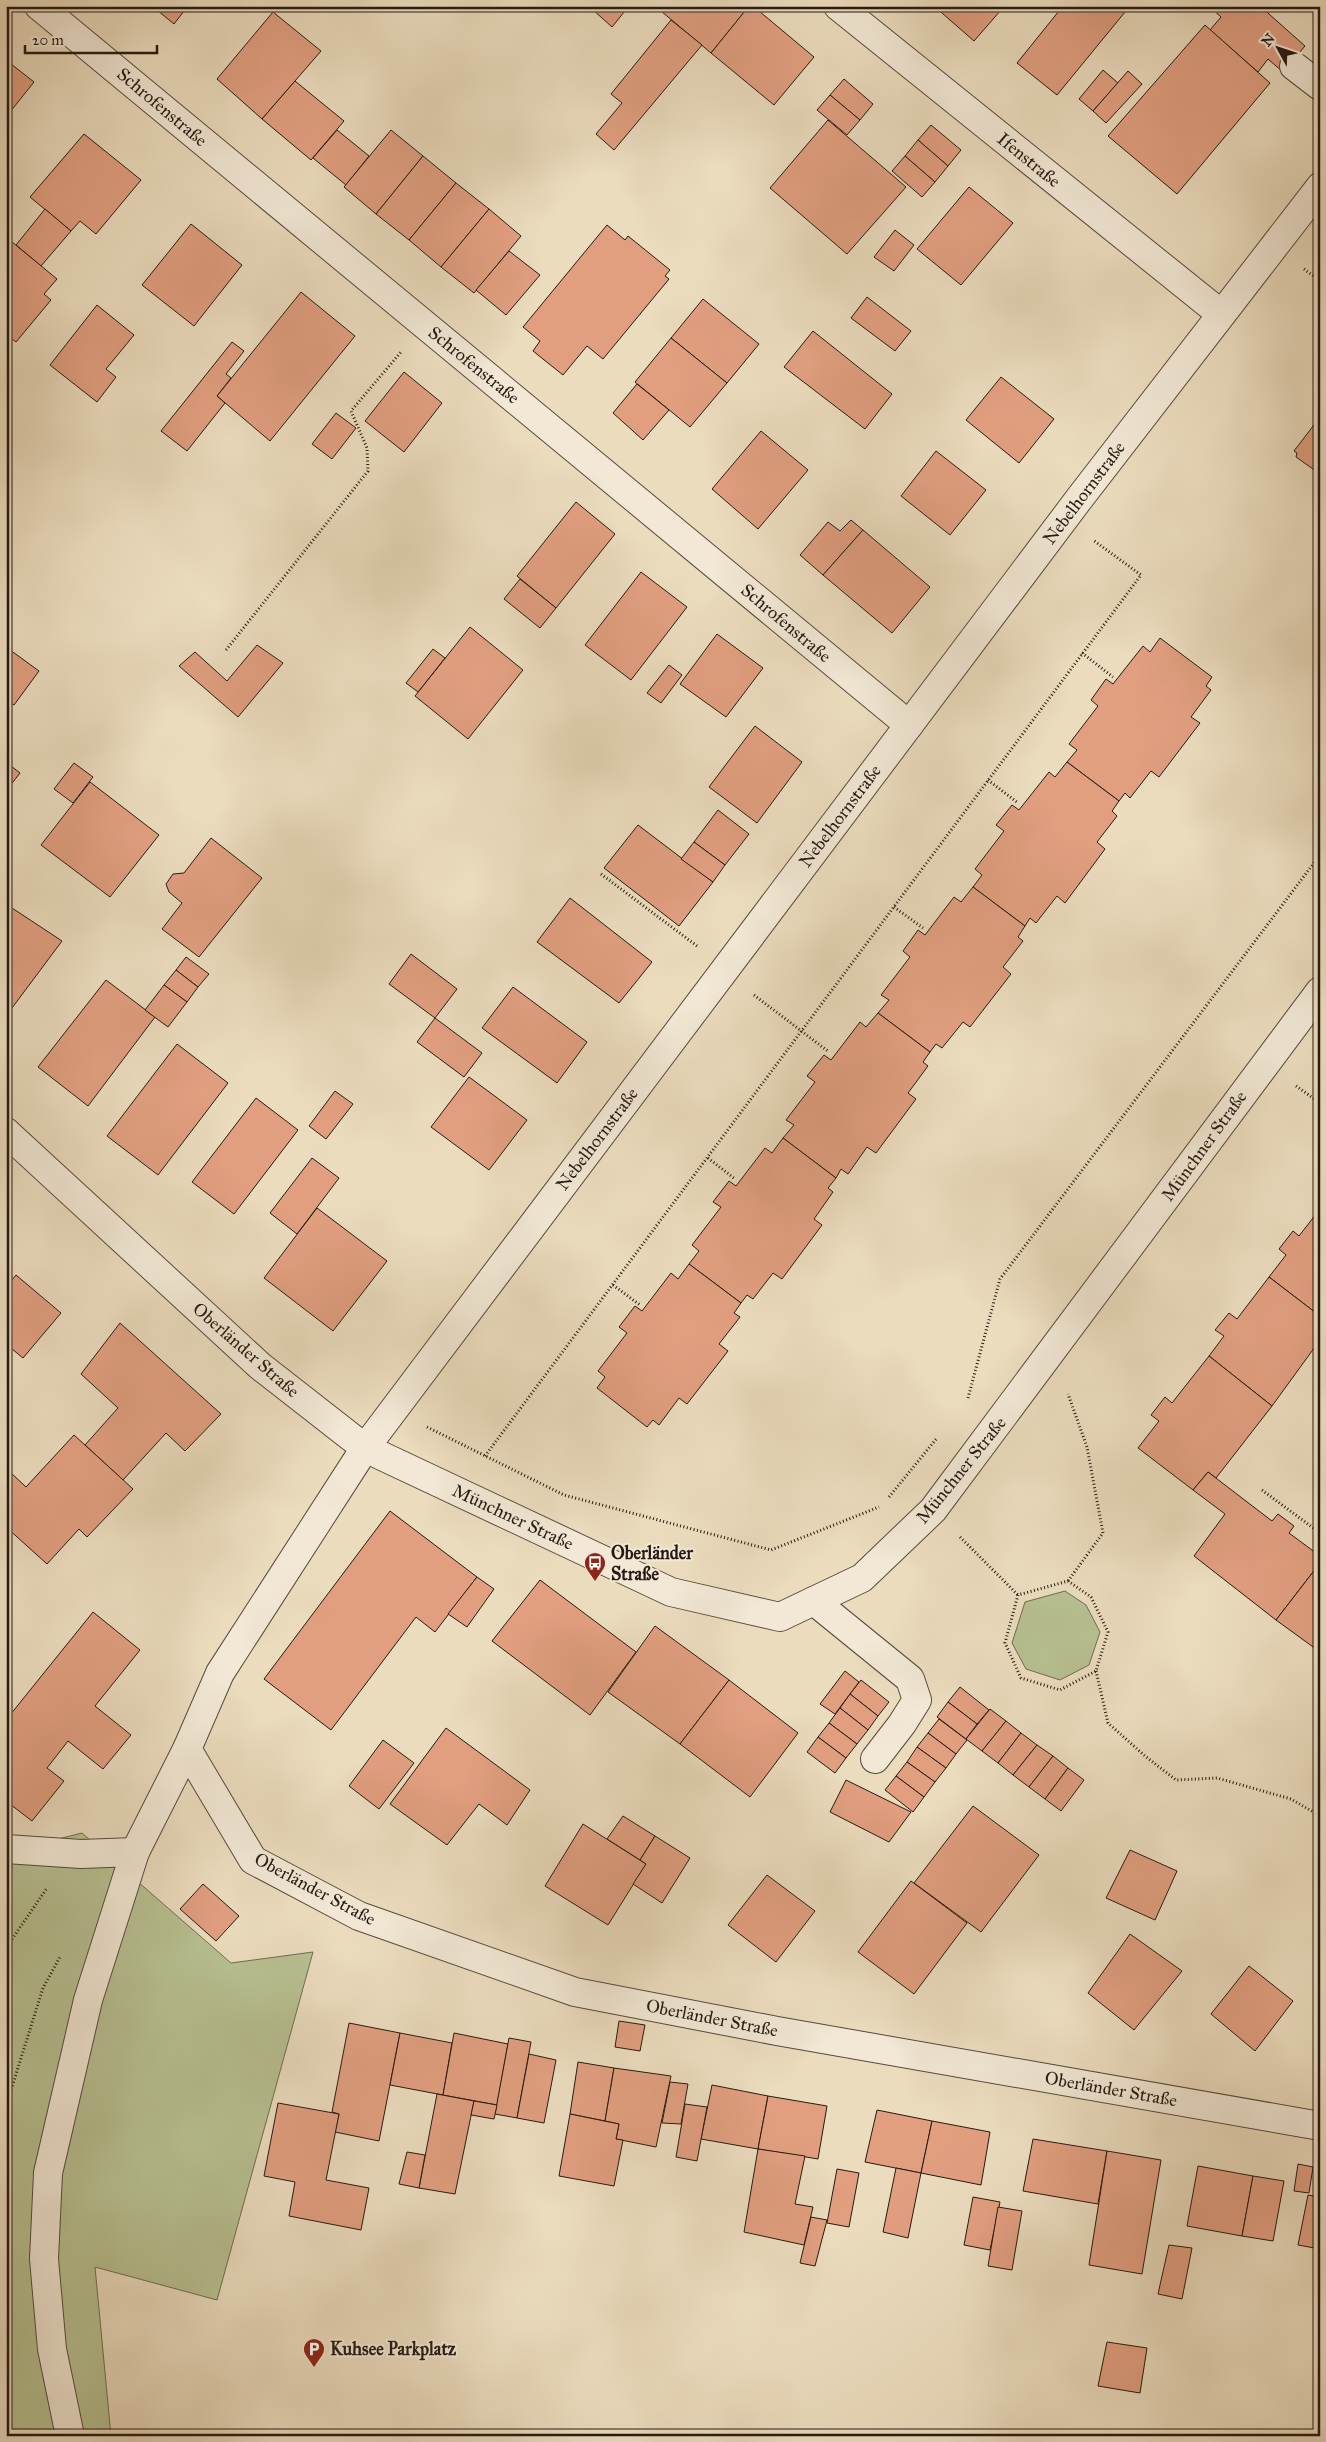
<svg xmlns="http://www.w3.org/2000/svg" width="1326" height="2442" viewBox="0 0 1326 2442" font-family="'IM FELL Great Primer',serif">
<rect width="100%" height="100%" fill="#ebdcbe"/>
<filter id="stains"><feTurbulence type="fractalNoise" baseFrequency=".004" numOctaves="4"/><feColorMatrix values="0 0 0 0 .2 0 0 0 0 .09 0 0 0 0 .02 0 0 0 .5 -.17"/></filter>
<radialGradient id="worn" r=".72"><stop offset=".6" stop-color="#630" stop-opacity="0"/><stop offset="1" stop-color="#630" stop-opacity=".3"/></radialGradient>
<g fill="#b7c091" stroke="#6e6d52">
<path d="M1065,1591L1086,1605L1100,1632L1089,1665L1060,1680L1026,1669L1012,1643L1025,1602Z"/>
<path d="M82,1833L231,1963L313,1952L217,2300L95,2267L111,2436H6V1852Z"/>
</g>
<g fill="#e19f80" stroke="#251a12">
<path d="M152,6H188L174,24Z"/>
<path d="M595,6H629L612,27L592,9Z"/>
<path d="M655,6H749L711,53Z"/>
<path d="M749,6H753L814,57L774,105L711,53Z"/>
<path d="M934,6H997L1001,10L974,41Z"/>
<path d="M1063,6H1118L1125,12L1057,95L1017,63Z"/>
<path d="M1209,6H1260L1305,46L1283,72L1268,59L1258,72L1210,30L1221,17Z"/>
<path d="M273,12L321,51L262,119L217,79Z"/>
<path d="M671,20L702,45L614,150L596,134L622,103L611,94Z"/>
<path d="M1205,25L1270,83L1177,194L1108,136Z"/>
<path d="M6,60L34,82L6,117Z"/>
<path d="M1103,70L1118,83L1093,111L1079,99Z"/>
<path d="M1128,71L1142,84L1106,123L1093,111Z"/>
<path d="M844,79L873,104L860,120L830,95Z"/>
<path d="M295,81L344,121L311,160L262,119Z"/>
<path d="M830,95L860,120L847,135L817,110Z"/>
<path d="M828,120L906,187L847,254L770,188Z"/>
<path d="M931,125L961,150L948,166L918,140Z"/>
<path d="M337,130L369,156L346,185L313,158Z"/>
<path d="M391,130L423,156L376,214L344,187Z"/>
<path d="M84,134L141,180L96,234L80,221L71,231L30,197Z"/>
<path d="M918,140L948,166L935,182L905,156Z"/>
<path d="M423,156L456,183L409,240L376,214Z"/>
<path d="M905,156L935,182L922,197L892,171Z"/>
<path d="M456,183L489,209L441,267L409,240Z"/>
<path d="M969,187L1013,223L961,285L917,249Z"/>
<path d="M45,209L71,231L41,266L16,245Z"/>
<path d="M489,209L521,236L474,293L441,267Z"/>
<path d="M191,224L242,265L194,326L142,285Z"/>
<path d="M607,225L625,240L628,236L670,270L665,276L669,279L603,359L587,346L563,375L533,351L540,341L523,327Z"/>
<path d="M895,230L914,245L894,271L874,257Z"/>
<path d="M6,237L57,279L44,294L51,300L16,342L6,334Z"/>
<path d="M509,251L540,275L506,315L476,290Z"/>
<path d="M301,292L355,336L270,441L217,396Z"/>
<path d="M867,297L911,331L895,351L851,318Z"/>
<path d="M703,299L759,344L727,383L671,338Z"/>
<path d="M97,305L134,335L106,369L116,377L97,402L50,365Z"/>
<path d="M813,331L892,394L865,429L784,367Z"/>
<path d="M671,338L727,383L690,427L635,382Z"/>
<path d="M232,342L244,351L226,374L231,378L217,396L225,403L187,451L161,431Z"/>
<path d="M404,372L442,403L404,452L365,421Z"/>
<path d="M1001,377L1054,419L1019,463L966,420Z"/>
<path d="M637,384L669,410L643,440L613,413Z"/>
<path d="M336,413L356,428L332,459L312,444Z"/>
<path d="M1320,417V474L1296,457L1297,453L1294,451Z"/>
<path d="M761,431L808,470L758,529L712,489Z"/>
<path d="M936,451L986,490L950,535L901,496Z"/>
<path d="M576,502L615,534L556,608L517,576Z"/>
<path d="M851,520L863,530L823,575L800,555L828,522L840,531Z"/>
<path d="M863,530L930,587L892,633L823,575Z"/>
<path d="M641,572L687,607L631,680L585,645Z"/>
<path d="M520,579L556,608L540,628L504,599Z"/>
<path d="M470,627L523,670L468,739L415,696Z"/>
<path d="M717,634L763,668L726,717L680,684Z"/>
<path d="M1160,638L1212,677L1206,686L1211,690L1191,717L1200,723L1159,777L1151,771L1130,798L1125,793L1119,801L1067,762L1077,750L1069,744L1098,706L1091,700L1106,679L1113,684L1143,646L1150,652Z"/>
<path d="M257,645L283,663L238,717L179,666L195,652L227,681Z"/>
<path d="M6,647L39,671L14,705L6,700Z"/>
<path d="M433,649L445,658L418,692L406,683Z"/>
<path d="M669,665L682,675L661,703L647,693Z"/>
<path d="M755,726L802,762L757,823L709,787Z"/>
<path d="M6,762L20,773L6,791Z"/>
<path d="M1067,762L1119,801L1112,811L1117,816L1097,842L1105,849L1065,903L1057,896L1036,923L1030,918L1025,926L973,887L982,875L975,869L1004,831L996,825L1012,805L1019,810L1049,772L1055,777Z"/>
<path d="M74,763L93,777L73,803L54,789Z"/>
<path d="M90,782L159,835L110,897L41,845Z"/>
<path d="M718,810L749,834L725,865L694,842Z"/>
<path d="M638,825L713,882L679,926L604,868Z"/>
<path d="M211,838L262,878L199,957L162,929L182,903L169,892L166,884L173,874L184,873Z"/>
<path d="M694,842L725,865L713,882L681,859Z"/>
<path d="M973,887L1025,926L1018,937L1023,941L1003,967L1011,974L970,1027L963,1022L942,1048L936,1044L930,1052L878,1013L889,1000L881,995L910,957L903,951L918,930L925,935L954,897L961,902Z"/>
<path d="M570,898L652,962L619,1003L537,942Z"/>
<path d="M6,904L62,941L6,1016Z"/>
<path d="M411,954L457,989L435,1018L389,984Z"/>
<path d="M186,957L209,974L198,987L176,970Z"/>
<path d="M176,970L198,987L187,1002L164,985Z"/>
<path d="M106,980L155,1017L88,1106L38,1067Z"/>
<path d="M164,985L187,1002L168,1027L145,1010Z"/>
<path d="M513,987L587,1042L557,1083L482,1028Z"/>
<path d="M878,1013L930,1052L923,1062L928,1066L908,1093L916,1099L876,1153L867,1147L848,1174L841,1169L836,1178L783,1138L794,1125L786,1120L815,1082L807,1076L824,1055L831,1060L860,1022L866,1027Z"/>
<path d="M435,1018L482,1053L464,1077L417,1042Z"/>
<path d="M177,1044L228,1083L158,1175L107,1136Z"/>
<path d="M469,1077L527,1120L489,1170L431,1127Z"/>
<path d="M335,1091L353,1104L326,1139L309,1126Z"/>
<path d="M256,1098L298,1130L234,1214L192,1182Z"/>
<path d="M783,1138L836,1178L828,1188L833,1192L814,1219L822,1225L782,1279L773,1273L753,1299L747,1295L741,1303L689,1264L699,1251L692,1245L721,1207L713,1202L729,1181L736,1186L765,1148L772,1153Z"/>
<path d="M312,1158L339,1178L297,1234L270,1213Z"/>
<path d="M317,1208L387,1261L333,1331L264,1278Z"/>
<path d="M1320,1209V1316L1269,1277L1286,1255L1279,1249L1293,1231L1299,1236Z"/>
<path d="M689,1264L741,1303L734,1313L740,1317L719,1344L728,1351L687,1404L679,1398L659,1425L653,1420L647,1427L597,1388L605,1377L598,1371L627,1333L619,1327L635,1306L642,1311L671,1273L678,1279Z"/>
<path d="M16,1275L61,1313L23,1358L6,1344V1287Z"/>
<path d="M1269,1277L1320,1316V1340L1272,1406L1209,1356L1224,1336L1215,1330L1229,1313L1237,1319Z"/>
<path d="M120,1323L221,1414L185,1451L166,1433L123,1480L85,1445L118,1408L81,1374Z"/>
<path d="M1209,1356L1272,1406L1216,1478L1208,1472L1193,1490L1138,1448L1159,1421L1151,1415L1165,1397L1172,1403Z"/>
<path d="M74,1435L133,1489L87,1537L79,1529L47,1564L6,1527V1477L10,1472L26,1487Z"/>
<path d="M1208,1472L1272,1521L1278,1514L1294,1526L1289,1533L1320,1556V1563L1276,1620L1194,1556L1225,1514L1193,1490Z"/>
<path d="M390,1511L477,1577L435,1632L416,1617L331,1730L264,1679Z"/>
<path d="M1320,1563V1652L1276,1620Z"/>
<path d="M477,1577L494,1589L467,1627L448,1614Z"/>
<path d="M540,1580L636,1652L590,1715L492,1641Z"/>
<path d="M93,1612L140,1650L95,1706L131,1735L103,1769L68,1741L47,1768L64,1781L32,1821L6,1801V1785L12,1778L6,1773V1720Z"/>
<path d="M655,1626L729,1680L680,1744L608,1692Z"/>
<path d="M845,1671L859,1682L835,1714L820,1704Z"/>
<path d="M729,1680L798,1733L750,1797L680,1744Z"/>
<path d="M861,1680L889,1702L878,1716L850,1694Z"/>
<path d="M960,1687L989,1710L977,1724L948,1702Z"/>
<path d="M850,1694L878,1716L868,1730L840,1708Z"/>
<path d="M948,1702L977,1724L966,1739L937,1717Z"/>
<path d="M840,1708L868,1730L857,1744L829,1723Z"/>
<path d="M990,1709L1006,1721L982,1751L966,1739Z"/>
<path d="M939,1719L967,1740L956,1754L928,1733Z"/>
<path d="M1006,1721L1021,1733L998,1763L982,1751Z"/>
<path d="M829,1723L857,1744L846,1758L818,1737Z"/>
<path d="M446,1728L530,1790L507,1825L479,1804L447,1845L390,1804Z"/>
<path d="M928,1733L956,1754L946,1768L917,1747Z"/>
<path d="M1021,1733L1037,1745L1013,1775L998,1763Z"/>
<path d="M818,1737L846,1758L835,1773L807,1752Z"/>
<path d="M383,1740L414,1763L379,1809L349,1786Z"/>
<path d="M1037,1745L1053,1756L1029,1787L1013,1775Z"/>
<path d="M917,1747L946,1768L935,1782L907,1762Z"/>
<path d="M1053,1756L1068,1768L1045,1799L1029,1787Z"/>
<path d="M907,1762L935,1782L924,1797L896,1776Z"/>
<path d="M1068,1768L1084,1780L1061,1811L1045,1799Z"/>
<path d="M896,1776L924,1797L913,1812L885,1790Z"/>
<path d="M846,1780L911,1812L889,1842L830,1812Z"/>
<path d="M973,1806L1039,1855L981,1932L914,1883Z"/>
<path d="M623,1816L655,1836L640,1860L607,1839Z"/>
<path d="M583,1824L646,1864L608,1925L545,1886Z"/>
<path d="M655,1836L690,1858L662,1903L633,1884L646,1864L640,1860Z"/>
<path d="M1130,1850L1177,1871L1155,1920L1106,1898Z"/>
<path d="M767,1875L815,1911L776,1962L728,1925Z"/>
<path d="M911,1881L967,1923L914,1994L858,1952Z"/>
<path d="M203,1884L239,1916L216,1941L180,1909Z"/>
<path d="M1130,1934L1182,1971L1134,2030L1088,1993Z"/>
<path d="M1249,1966L1293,2001L1255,2051L1211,2014Z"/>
<path d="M619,2021L645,2025L640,2051L615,2047Z"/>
<path d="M349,2023L400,2033L379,2141L335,2132L339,2114L332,2112Z"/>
<path d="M400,2033L452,2043L443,2095L390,2085Z"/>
<path d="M454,2033L508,2044L497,2105L443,2095Z"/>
<path d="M509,2038L531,2042L517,2118L495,2114Z"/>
<path d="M529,2054L556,2060L544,2123L517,2118Z"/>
<path d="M578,2062L614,2068L605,2121L570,2114Z"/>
<path d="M614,2068L671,2076L656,2147L616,2139L619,2124L605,2121Z"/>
<path d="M670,2082L688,2084L681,2124L662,2123Z"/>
<path d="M712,2085L768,2096L758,2149L701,2139Z"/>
<path d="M437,2094L474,2101L455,2194L419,2188Z"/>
<path d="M768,2096L827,2106L818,2159L758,2149Z"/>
<path d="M474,2101L497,2105L494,2119L471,2115Z"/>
<path d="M278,2103L339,2114L326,2180L369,2188L361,2230L289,2216L295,2182L264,2176Z"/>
<path d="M685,2104L707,2107L697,2161L676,2157Z"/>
<path d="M877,2110L932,2121L921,2173L865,2162Z"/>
<path d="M570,2114L619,2124L616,2139L623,2140L614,2186L559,2176Z"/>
<path d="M932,2121L990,2132L981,2185L921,2173Z"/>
<path d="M1033,2139L1107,2151L1098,2204L1023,2191Z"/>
<path d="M758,2149L805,2156L795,2204L813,2207L804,2245L744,2232Z"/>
<path d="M1107,2151L1161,2160L1142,2274L1089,2265Z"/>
<path d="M407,2152L425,2155L419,2188L399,2184Z"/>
<path d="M1298,2164L1313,2167L1309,2193L1294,2191Z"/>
<path d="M1198,2166L1253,2176L1242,2236L1187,2226Z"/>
<path d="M896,2168L921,2173L908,2238L883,2232Z"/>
<path d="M837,2169L859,2173L849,2227L827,2223Z"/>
<path d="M1253,2176L1284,2181L1273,2241L1242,2236Z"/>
<path d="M1308,2195L1320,2197V2249L1298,2245Z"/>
<path d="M973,2197L1000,2202L990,2250L964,2245Z"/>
<path d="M998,2207L1022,2211L1012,2270L988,2266Z"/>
<path d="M811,2217L827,2220L815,2266L800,2263Z"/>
<path d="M1169,2245L1192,2248L1182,2299L1158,2294Z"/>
<path d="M1107,2342L1147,2348L1140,2393L1098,2386Z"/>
</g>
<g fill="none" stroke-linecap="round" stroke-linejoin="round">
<g stroke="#564a3d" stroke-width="30">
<g id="minor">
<path d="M39,6L909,725"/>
<path d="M838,6L1221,314"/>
<path d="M1294,66L1320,86"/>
<path d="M6,1132L260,1366L365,1448L671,1592L780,1617L862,1578L933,1510L1320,991"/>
<path d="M814,1601L910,1679L917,1700L902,1724L875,1759"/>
<path d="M187,1749L253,1860L359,1916L575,1992L777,2031L1320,2126"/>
<path d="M6,1849L81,1854L135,1852"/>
<path d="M70,2436L52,2349L44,2259L48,2173L88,2000L135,1852L187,1749L220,1673L365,1448L1079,499L1320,187"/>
</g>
</g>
<g stroke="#251a12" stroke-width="3" stroke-dasharray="1 2.5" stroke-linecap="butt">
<path d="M1304,269L1320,281"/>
<path d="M226,650L368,471L367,448L351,411L401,352"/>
<path d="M1082,653L1113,677"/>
<path d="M988,780L1018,803"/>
<path d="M601,874L697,946"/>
<path d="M894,907L923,928"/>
<path d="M754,995L829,1052"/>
<path d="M1296,1086L1320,1103"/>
<path d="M708,1158L735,1179"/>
<path d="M613,1285L640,1305"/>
<path d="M968,1398L1000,1279L1320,855"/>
<path d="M427,1427L564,1495L771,1550L879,1507"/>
<path d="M485,1456L1141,575L1093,540"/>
<path d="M1262,1490L1320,1533"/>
<path d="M889,1497L937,1438"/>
<path d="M960,1537L1018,1595"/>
<path d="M1068,1581L1091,1597L1108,1632L1096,1671L1060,1690L1021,1678L1005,1643L1018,1595Z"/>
<path d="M1068,1581L1103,1533L1087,1447L1068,1394"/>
<path d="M1096,1671L1108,1723L1145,1756L1176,1780L1217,1778L1291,1799L1320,1816"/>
<path d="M6,1948L47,1888"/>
<path d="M6,2106L43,1988L60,1957"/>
</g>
<use href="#minor" stroke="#f2e8d5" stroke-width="28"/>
</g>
<defs>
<g id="bus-pin" transform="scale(1.125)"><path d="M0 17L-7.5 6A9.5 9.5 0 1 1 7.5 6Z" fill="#8f2418" stroke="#f2e8d5"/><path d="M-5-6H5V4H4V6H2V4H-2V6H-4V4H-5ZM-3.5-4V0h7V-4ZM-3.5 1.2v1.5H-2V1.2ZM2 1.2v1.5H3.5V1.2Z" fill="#fff"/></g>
<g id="parking-pin" transform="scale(1.125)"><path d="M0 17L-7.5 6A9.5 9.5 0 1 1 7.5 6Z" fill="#8f2418" stroke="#f2e8d5"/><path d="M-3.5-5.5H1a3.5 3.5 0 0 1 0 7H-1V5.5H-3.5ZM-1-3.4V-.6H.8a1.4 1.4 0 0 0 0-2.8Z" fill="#fff"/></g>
</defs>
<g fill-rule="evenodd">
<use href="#bus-pin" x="595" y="1563"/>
<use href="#parking-pin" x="314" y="2349"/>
</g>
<g text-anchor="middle" stroke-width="4" stroke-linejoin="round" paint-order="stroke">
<g font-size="18" fill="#251a12" stroke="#f2e8d5">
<text transform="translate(162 107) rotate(40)" y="6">Schrofenstraße</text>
<text transform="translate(1029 160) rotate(39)" y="6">Ifenstraße</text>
<text transform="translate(474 365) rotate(39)" y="6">Schrofenstraße</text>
<text transform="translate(1084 493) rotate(-53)" y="6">Nebelhornstraße</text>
<text transform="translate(786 623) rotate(40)" y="6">Schrofenstraße</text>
<text transform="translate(840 816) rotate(-53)" y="6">Nebelhornstraße</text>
<text transform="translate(597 1139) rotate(-53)" y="6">Nebelhornstraße</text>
<text transform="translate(1204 1146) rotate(-54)" y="6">Münchner Straße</text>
<text transform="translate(246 1350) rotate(41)" y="6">Oberländer Straße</text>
<text transform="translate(961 1470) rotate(-51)" y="6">Münchner Straße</text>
<text transform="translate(513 1517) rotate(25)" y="6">Münchner Straße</text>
<text transform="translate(315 1889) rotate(28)" y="6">Oberländer Straße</text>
<text transform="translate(712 2018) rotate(11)" y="6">Oberländer Straße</text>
<text transform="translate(1111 2089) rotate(10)" y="6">Oberländer Straße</text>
</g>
<g font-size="18" font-weight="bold" fill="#251a12" stroke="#f2e8d5" text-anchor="start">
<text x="611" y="1559">Oberländer<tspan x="611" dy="21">Straße</tspan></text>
<text x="330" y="2355">Kuhsee Parkplatz</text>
</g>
</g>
<rect width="1326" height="2442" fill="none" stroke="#ebdcbe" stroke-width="25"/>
<rect x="8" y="8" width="1311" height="2427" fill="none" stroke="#251a12" stroke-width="2.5"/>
<rect x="12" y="12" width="1301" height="2417" fill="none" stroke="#251a12"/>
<g transform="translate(1278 48) rotate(310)" stroke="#f2e8d5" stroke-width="4" paint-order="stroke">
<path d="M0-4L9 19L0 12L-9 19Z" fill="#251a12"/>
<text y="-8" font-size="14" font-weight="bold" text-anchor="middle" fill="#251a12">N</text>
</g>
<path d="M25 45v8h132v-8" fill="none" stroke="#251a12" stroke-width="2.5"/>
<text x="32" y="45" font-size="15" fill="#251a12" stroke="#f2e8d5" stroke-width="4" paint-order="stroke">20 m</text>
<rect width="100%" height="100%" filter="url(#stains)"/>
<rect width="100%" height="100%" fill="url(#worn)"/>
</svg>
